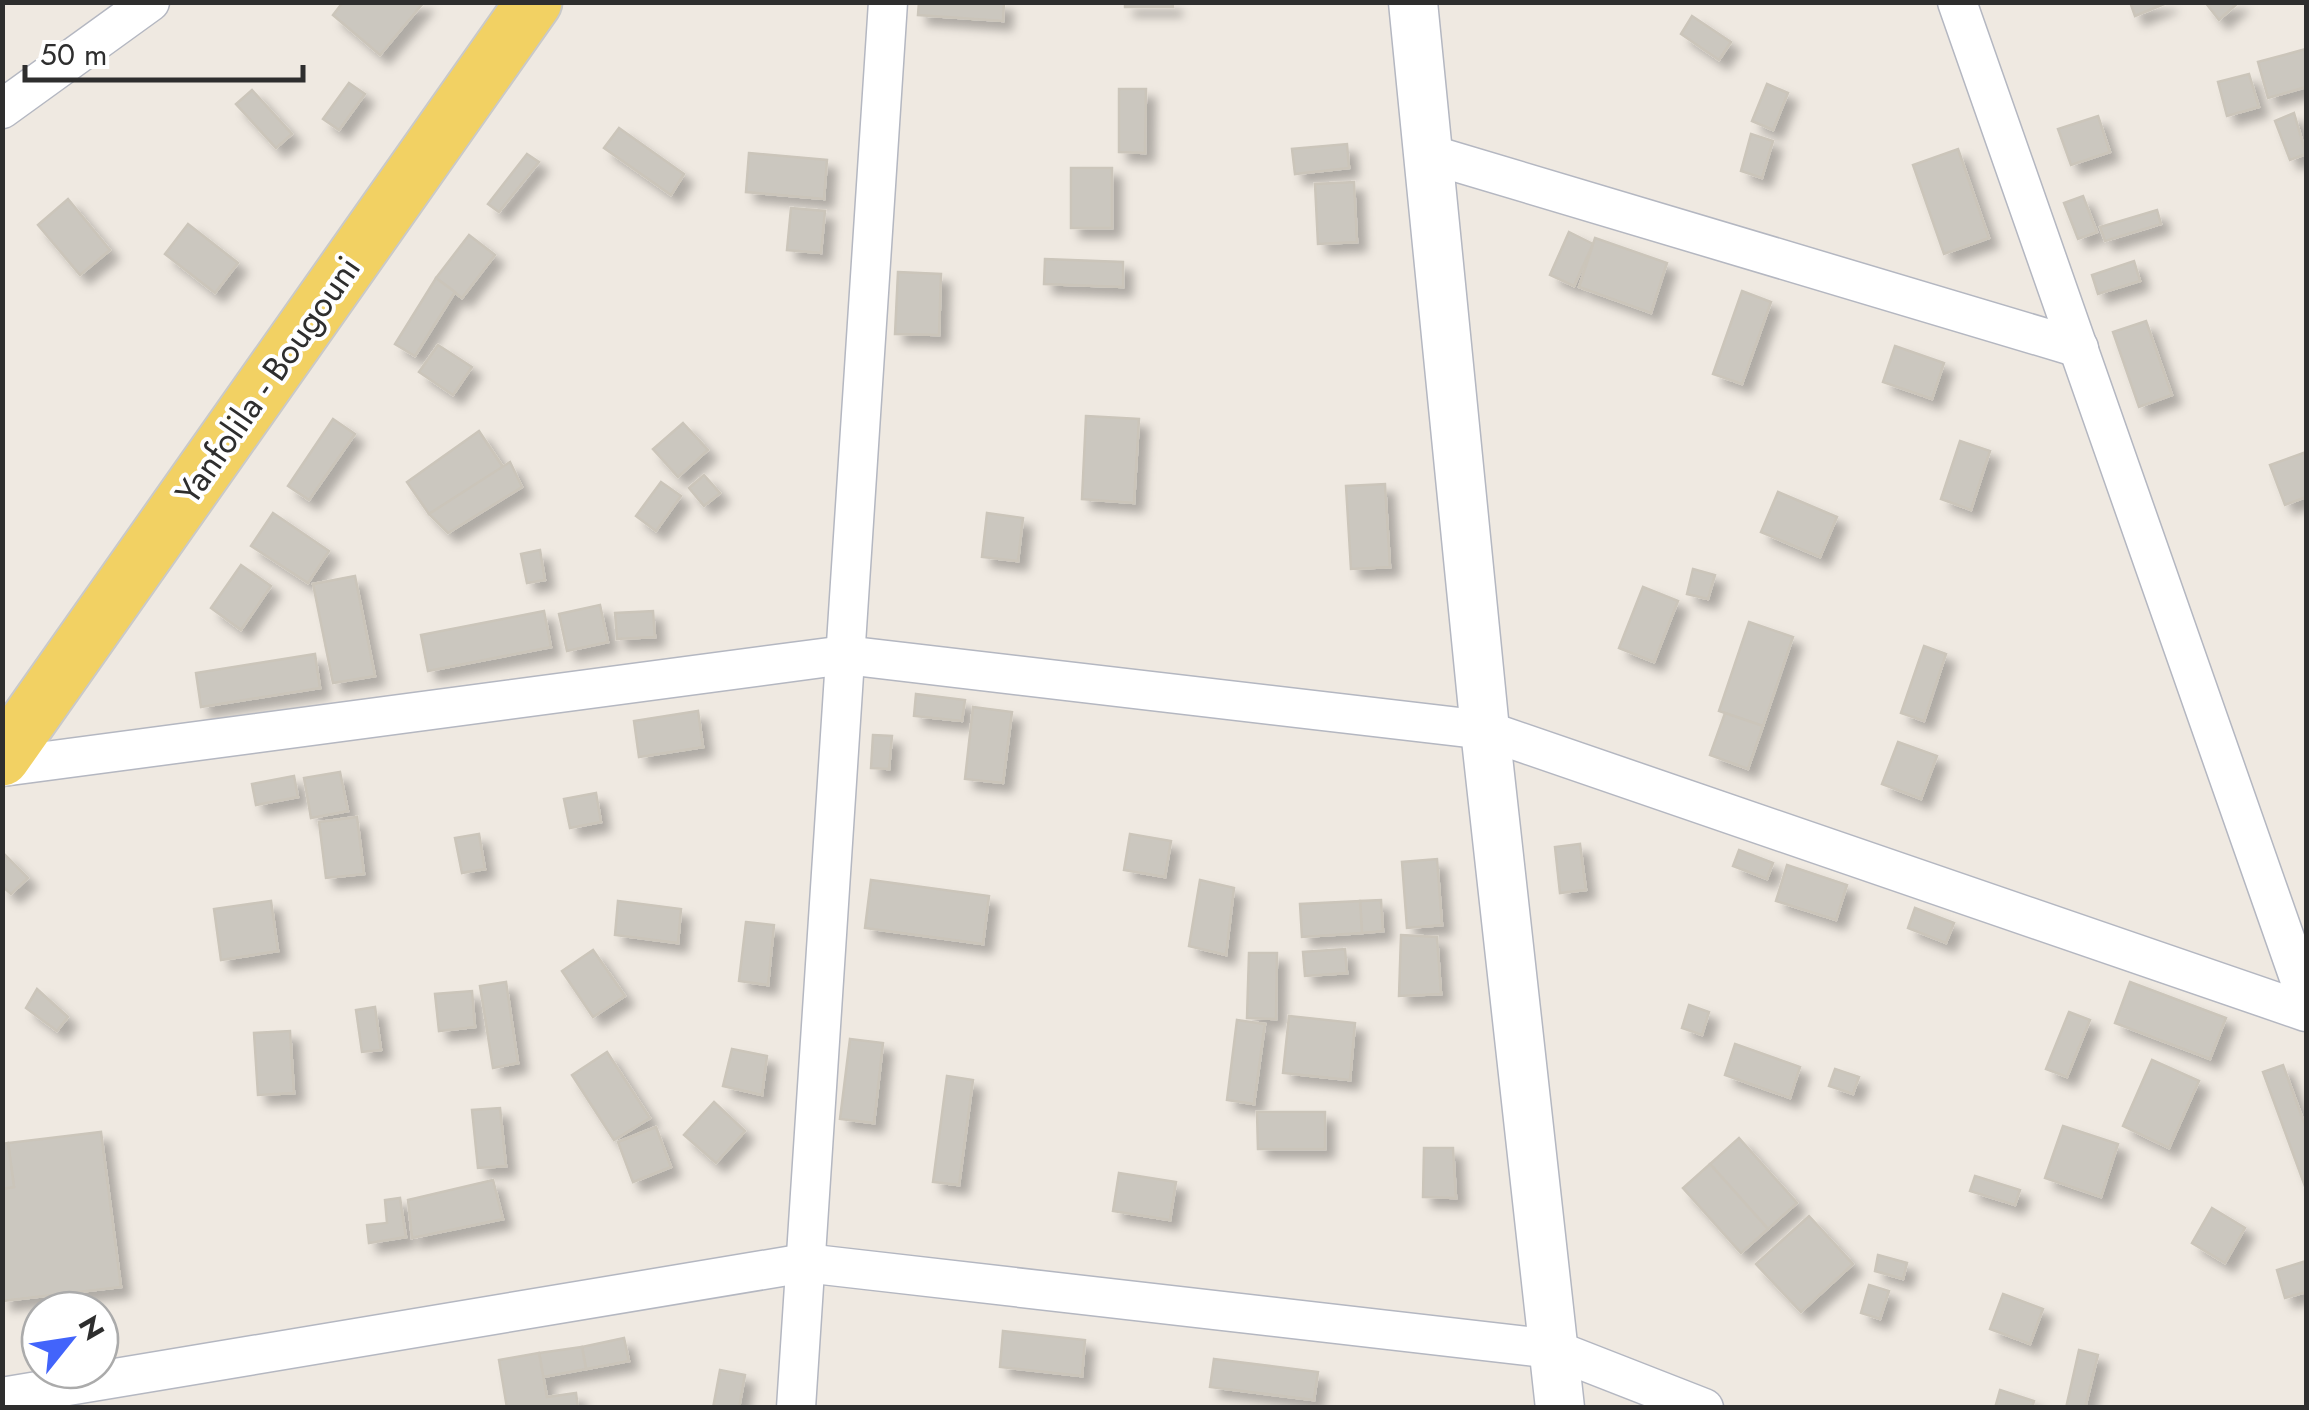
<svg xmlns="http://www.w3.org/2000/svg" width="2309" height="1410" viewBox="0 0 2309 1410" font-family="Jost,sans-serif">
<defs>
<filter id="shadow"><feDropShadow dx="9" dy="9" stdDeviation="5" flood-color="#0004"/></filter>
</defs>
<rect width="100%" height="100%" fill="#efe9e1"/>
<g fill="#cbc7bf" stroke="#cbc5ba" stroke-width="2.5" filter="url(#shadow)">
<path d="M343,2H424L380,55L333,15Z"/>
<path d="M919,2H1004L1003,21L918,15Z"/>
<path d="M1125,2H1172L1173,7H1125Z"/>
<path d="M2130,2H2169L2135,16Z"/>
<path d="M2205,2H2239L2219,20Z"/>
<path d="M1692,16L1731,42L1719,60L1681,34Z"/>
<path d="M2306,49V87L2268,98L2258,62Z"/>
<path d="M2249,74L2259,107L2227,116L2218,82Z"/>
<path d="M349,83L365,94L339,130L323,119Z"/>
<path d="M1767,84L1788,93L1773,130L1752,121Z"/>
<path d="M1119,89H1146L1145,153L1119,152Z"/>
<path d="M252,90L292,134L276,148L236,104Z"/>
<path d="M2294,113L2306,154L2290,160L2275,121Z"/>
<path d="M2098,116L2110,152L2071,165L2058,129Z"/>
<path d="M619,128L684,174L671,195L604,148Z"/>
<path d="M1751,134L1773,141L1762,178L1741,171Z"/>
<path d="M1347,144L1349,168L1295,174L1292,149Z"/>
<path d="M1958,149L1989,238L1944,254L1913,165Z"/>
<path d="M749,153L827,160L824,199L746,192Z"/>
<path d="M527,154L539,162L499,212L488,204Z"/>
<rect x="1071" y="168" width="41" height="60"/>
<path d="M1354,182L1357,242L1318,244L1315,184Z"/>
<path d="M2083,196L2097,232L2078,239L2064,203Z"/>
<path d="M68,199L110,250L80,275L38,225Z"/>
<path d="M791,208L825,211L821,253L787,250Z"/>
<path d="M2157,210L2161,224L2105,241L2100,227Z"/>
<path d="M188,224L238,263L215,293L165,254Z"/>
<path d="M1569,232L1593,244L1574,286L1550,275Z"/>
<path d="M469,235L495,255L462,298L436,278Z"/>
<path d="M1595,238L1667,263L1651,313L1579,287Z"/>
<path d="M1045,259L1123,262V287L1044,284Z"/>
<path d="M2134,261L2140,281L2098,294L2092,275Z"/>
<path d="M898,272L941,274L939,335L895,334Z"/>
<path d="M436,278L455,292L415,356L395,344Z"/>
<path d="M1742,291L1771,302L1742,384L1713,374Z"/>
<path d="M2146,321L2172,395L2139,407L2113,332Z"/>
<path d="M438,345L472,367L453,395L419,372Z"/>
<path d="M1895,346L1944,363L1932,399L1883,382Z"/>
<path d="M1086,416L1139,419L1134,503L1082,499Z"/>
<path d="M333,419L355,434L309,500L288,486Z"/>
<path d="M683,423L708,450L678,477L653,449Z"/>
<path d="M479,431L503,467L429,514L407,482Z"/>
<path d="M1960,441L1990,451L1971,510L1941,499Z"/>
<path d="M2306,452V497L2285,505L2270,465Z"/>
<path d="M510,462L522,487L448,533L429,514Z"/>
<path d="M704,475L720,493L704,506L689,488Z"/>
<path d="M661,482L681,496L656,531L636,516Z"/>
<path d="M1385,484L1390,567L1351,569L1346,486Z"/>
<path d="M1778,492L1837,517L1820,557L1761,532Z"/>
<path d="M273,513L329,551L308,583L251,546Z"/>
<path d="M987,513L1023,518L1018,561L982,557Z"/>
<path d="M540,550L545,580L527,583L521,554Z"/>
<path d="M241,565L271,586L241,630L211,608Z"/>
<path d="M1693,569L1715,575L1708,599L1687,594Z"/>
<path d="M355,576L375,676L333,683L313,584Z"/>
<path d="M1643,587L1678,601L1654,662L1619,648Z"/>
<path d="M600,605L608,642L567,651L559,614Z"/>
<path d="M544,611L551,647L428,671L421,635Z"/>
<path d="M653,611L655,637L617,639L615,613Z"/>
<path d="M1749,622L1793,637L1763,726L1719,711Z"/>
<path d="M1924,646L1946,654L1924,721L1901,713Z"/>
<path d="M315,654L320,688L201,707L196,673Z"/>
<path d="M916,694L965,700L962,721L914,716Z"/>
<path d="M973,707L1012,712L1003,783L965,779Z"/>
<path d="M698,711L703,747L639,757L634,721Z"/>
<path d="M1725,713L1763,726L1748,769L1710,755Z"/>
<path d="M873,735L892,736L889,769L871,768Z"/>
<path d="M1898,742L1937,756L1921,799L1882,784Z"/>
<path d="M340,772L348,811L311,818L304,778Z"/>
<path d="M294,776L298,797L256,805L252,784Z"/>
<path d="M596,793L601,822L570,828L564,799Z"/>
<path d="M357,817L364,874L326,878L319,822Z"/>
<path d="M479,834L485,869L462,873L455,838Z"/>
<path d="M1130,834L1171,841L1165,877L1124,870Z"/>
<path d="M1580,844L1586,890L1560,893L1555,847Z"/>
<path d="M1739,850L1773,863L1767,879L1733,866Z"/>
<path d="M2,852L28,878L11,894L2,886Z"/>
<path d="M1437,859L1442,925L1407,928L1402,862Z"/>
<path d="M1787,865L1847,885L1836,920L1776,901Z"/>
<path d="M871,880L989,896L983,944L865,928Z"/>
<path d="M1200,880L1234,888L1226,955L1189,946Z"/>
<path d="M1381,900L1383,931L1362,933L1360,901Z"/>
<path d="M271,901L278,951L221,960L214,909Z"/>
<path d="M618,901L681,909L678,943L615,935Z"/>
<path d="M1360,901L1362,933L1302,937L1300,904Z"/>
<path d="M1915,908L1954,923L1946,943L1908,928Z"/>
<path d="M746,922L774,925L768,985L739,981Z"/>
<path d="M1401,935L1437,937L1441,994L1399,996Z"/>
<path d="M1345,949L1347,973L1305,976L1303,952Z"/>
<path d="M593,950L625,996L593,1017L562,971Z"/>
<path d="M1249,953H1277L1276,1019L1247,1018Z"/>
<path d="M506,982L518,1063L493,1068L480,986Z"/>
<path d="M2130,982L2226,1018L2210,1059L2115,1023Z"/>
<path d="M37,989L68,1017L57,1031L26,1008Z"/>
<path d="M472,991L475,1027L439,1031L435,994Z"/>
<path d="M1689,1005L1709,1012L1702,1035L1682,1028Z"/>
<path d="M375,1007L381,1050L362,1052L356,1010Z"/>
<path d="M2069,1012L2090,1020L2067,1077L2046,1069Z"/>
<path d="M1289,1016L1355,1023L1350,1080L1283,1073Z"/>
<path d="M1237,1020L1265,1024L1254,1104L1227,1100Z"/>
<path d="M290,1031L294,1093L258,1095L254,1033Z"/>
<path d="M850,1039L883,1043L874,1123L840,1119Z"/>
<path d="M1735,1044L1800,1067L1790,1098L1725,1075Z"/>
<path d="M732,1049L767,1056L762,1095L723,1086Z"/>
<path d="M607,1052L650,1118L614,1140L572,1075Z"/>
<path d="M2152,1060L2199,1081L2169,1148L2123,1126Z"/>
<path d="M2283,1065L2306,1128V1189L2263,1072Z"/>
<path d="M1835,1069L1859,1077L1853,1094L1829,1086Z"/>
<path d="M947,1076L973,1080L959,1185L933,1182Z"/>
<path d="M714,1102L745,1131L716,1163L684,1135Z"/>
<path d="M500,1108L506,1166L478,1168L472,1110Z"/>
<path d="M1257,1112H1325V1149H1258Z"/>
<path d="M2063,1126L2118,1144L2101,1197L2045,1178Z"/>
<path d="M656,1127L671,1167L633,1182L618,1142Z"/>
<path d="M101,1132L121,1287L2,1301V1189L14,1187L8,1143Z"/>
<path d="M1739,1138L1797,1203L1768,1229L1710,1164Z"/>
<path d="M8,1143L14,1187L2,1189V1144Z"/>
<path d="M1424,1148H1453L1456,1198L1423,1197Z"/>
<path d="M1710,1164L1768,1229L1741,1253L1683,1188Z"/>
<path d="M1119,1173L1176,1182L1170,1220L1113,1211Z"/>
<path d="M1975,1176L2020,1190L2015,1205L1970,1191Z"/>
<path d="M493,1180L503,1219L412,1238L408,1200Z"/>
<path d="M400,1198L406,1237L369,1243L367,1225L387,1223L385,1200Z"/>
<path d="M2212,1208L2245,1228L2225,1263L2192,1243Z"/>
<path d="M1809,1216L1853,1264L1801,1312L1756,1264Z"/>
<path d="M1878,1255L1907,1263L1903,1279L1875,1271Z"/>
<path d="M2306,1261V1292L2285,1298L2277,1270Z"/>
<path d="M1869,1285L1889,1291L1880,1319L1861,1313Z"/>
<path d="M2003,1294L2043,1309L2030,1344L1990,1329Z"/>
<path d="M1003,1331L1085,1340L1082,1376L1000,1367Z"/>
<path d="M624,1338L629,1361L586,1369L582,1347Z"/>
<path d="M582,1347L586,1369L543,1377L539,1353Z"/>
<path d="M2079,1350L2098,1355L2085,1408H2066Z"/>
<path d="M539,1353L547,1397L576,1393L578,1408H507L499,1360Z"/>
<path d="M1214,1359L1318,1372L1314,1400L1210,1387Z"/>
<path d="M720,1370L745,1375L739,1408H713Z"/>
<path d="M2000,1390L2034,1401L2032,1408H1995Z"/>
</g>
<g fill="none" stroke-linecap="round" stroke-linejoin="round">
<g stroke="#b4b7c1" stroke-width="41">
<g id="minor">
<path d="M1957,2L2306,998"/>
<path d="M2,109L150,2"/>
<path d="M1429,154L2079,348"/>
<path d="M2,767L845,655L1485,730L2306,1012"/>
<path d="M2,1397L805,1263L1553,1349L1704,1408"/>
<path d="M796,1408L888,2"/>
</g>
</g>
<g stroke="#b4b7c1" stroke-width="51">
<path id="tertiary" d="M1413,2L1485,730L1560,1408"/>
</g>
<g stroke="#c9c9c9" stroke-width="59">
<path id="primary" d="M2,758L534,2"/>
</g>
<use href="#minor" stroke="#fff" stroke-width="38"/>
<use href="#tertiary" stroke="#fff" stroke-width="48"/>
<use href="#primary" stroke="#f2d163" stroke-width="55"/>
</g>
<g text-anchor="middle" stroke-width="8" stroke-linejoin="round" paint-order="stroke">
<g font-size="35" fill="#2e2e2e" stroke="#fff">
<text transform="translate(268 380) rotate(-55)" y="12">Yanfolila - Bougouni</text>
</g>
</g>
<rect width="2309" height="1410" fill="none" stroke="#2e2e2e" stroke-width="10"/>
<g transform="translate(70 1340) rotate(60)"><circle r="48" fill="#ffffff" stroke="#ababab" stroke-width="2.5"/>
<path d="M0-8L18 38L0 25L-18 38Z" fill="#4264fb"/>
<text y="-15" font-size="28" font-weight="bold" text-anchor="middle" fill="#2e2e2e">N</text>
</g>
<path d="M25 65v15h278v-15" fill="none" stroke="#2e2e2e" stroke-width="5"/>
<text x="40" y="65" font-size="30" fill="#2e2e2e" stroke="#ffffff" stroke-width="8" paint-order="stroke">50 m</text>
</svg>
